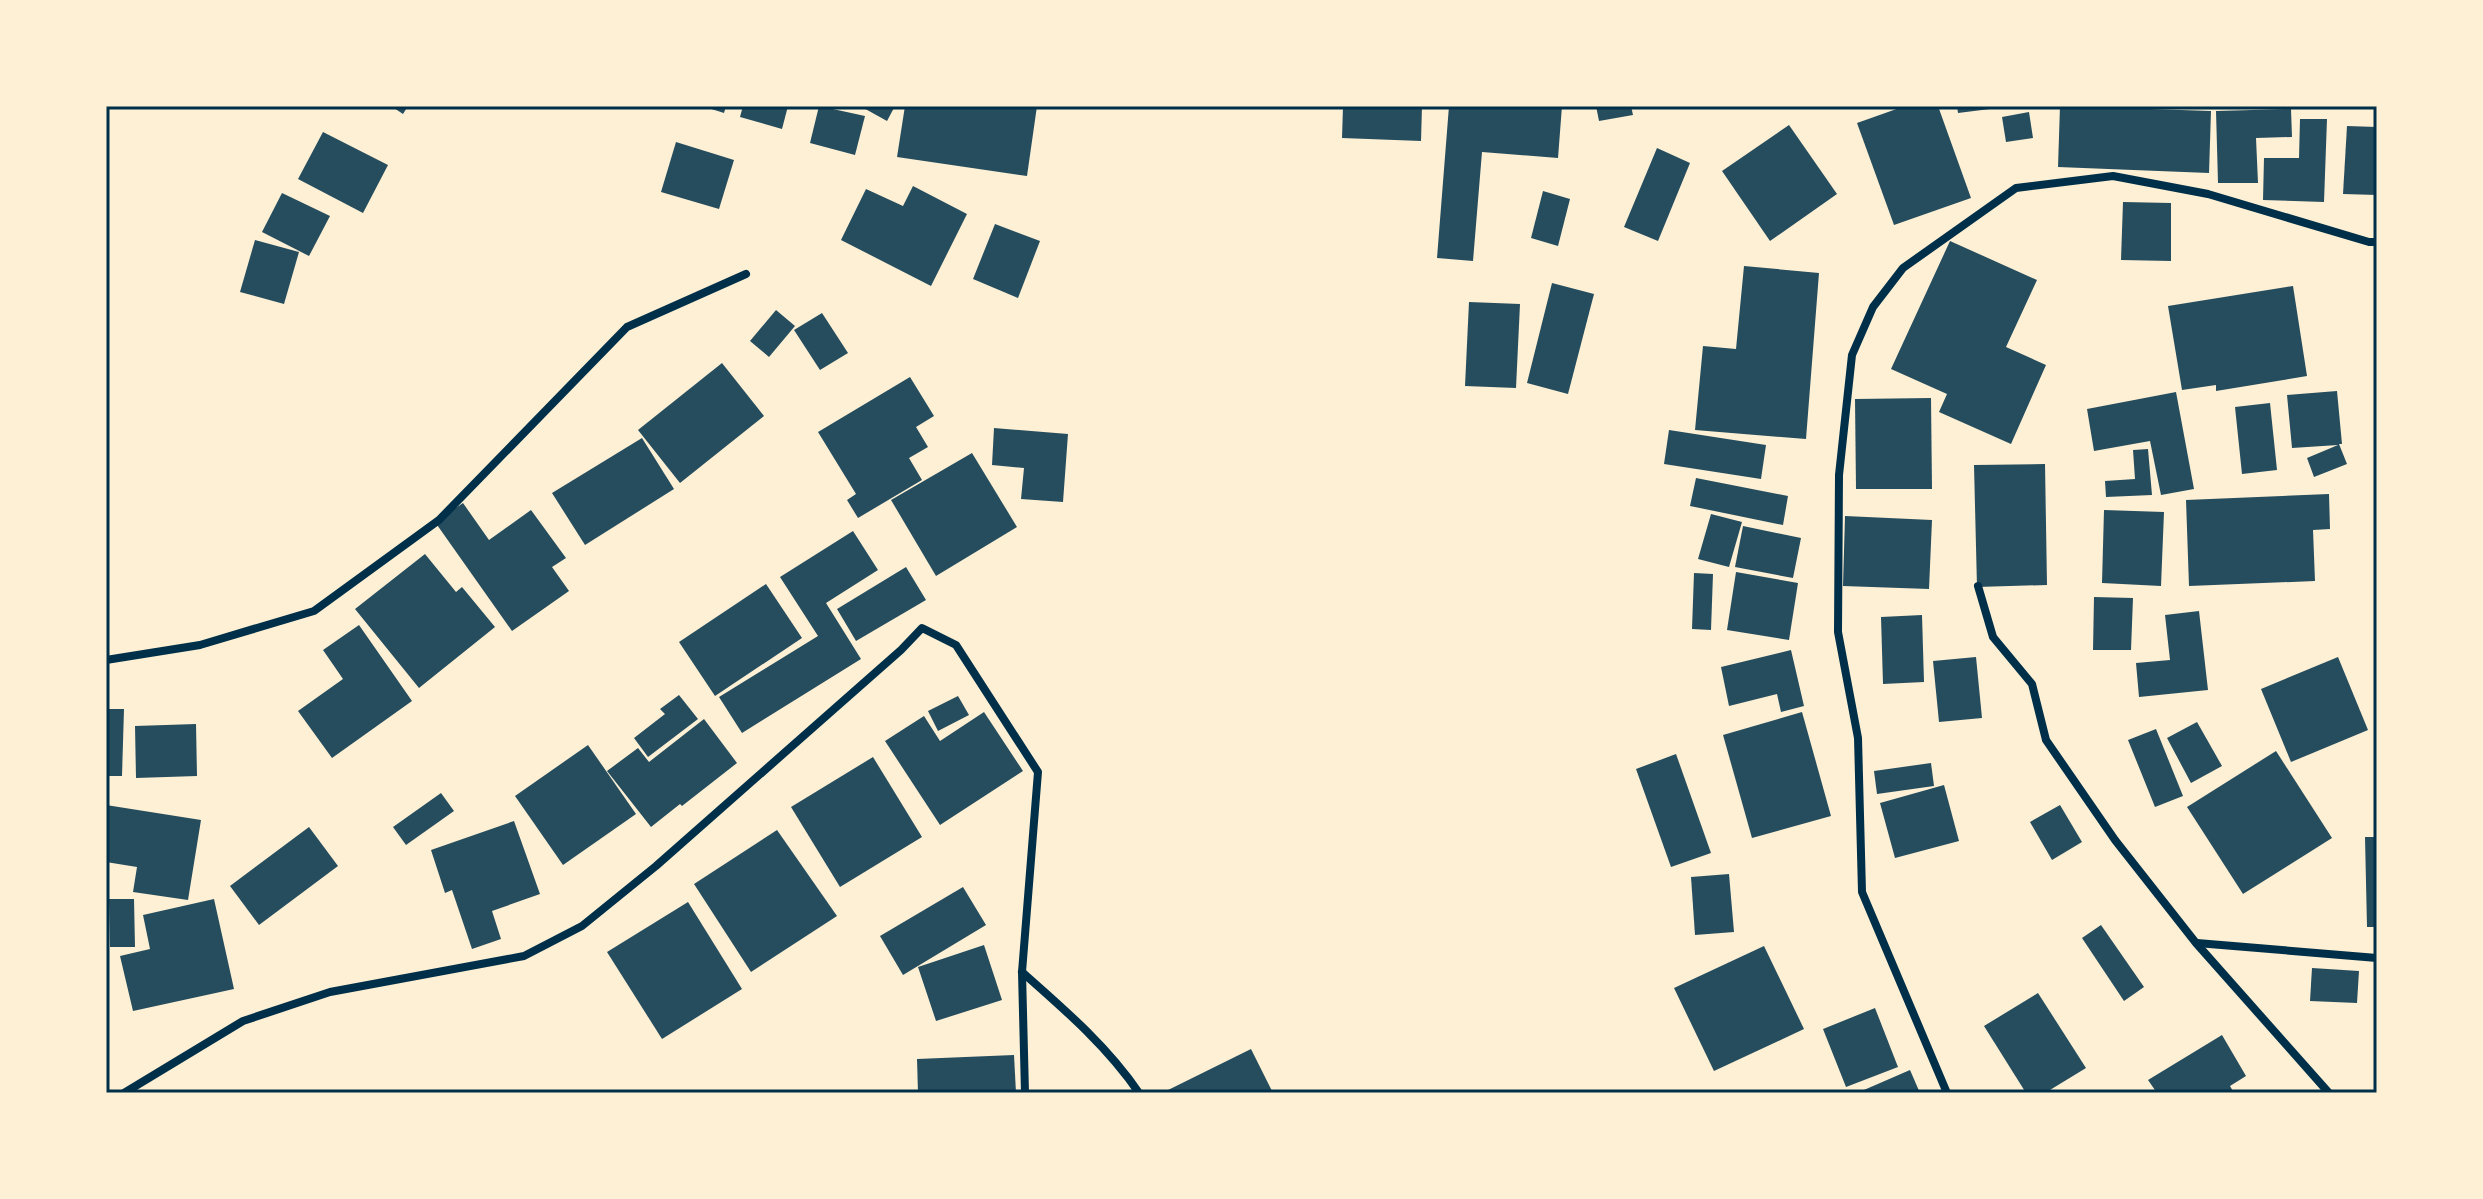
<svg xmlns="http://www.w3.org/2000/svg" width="2483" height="1199" viewBox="0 0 2483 1199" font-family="Manrope,sans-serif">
<rect width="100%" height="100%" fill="#fdf0d5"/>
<g fill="#264d5e">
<path d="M391,106H408L403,114Z"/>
<path d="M702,106H726L724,113Z"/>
<path d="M743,106H788L782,129L740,117Z"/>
<path d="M819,106L865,116L855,155L810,143Z"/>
<path d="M860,106H895L887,121Z"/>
<path d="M905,106H1037L1027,176L897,157Z"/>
<path d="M1343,106H1422L1421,141L1342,138Z"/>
<path d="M1449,106H1562L1558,158L1482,152L1473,261L1437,258Z"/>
<path d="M1596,106H1631L1633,115L1599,121Z"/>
<path d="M1905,106H1938L1971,198L1894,225L1857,123Z"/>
<path d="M1957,106H1998V108L1958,113Z"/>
<path d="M2060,106L2211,111L2209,173L2058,167Z"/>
<path d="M2291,109L2292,137L2256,138L2258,183H2218L2216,111Z"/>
<path d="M2029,112L2033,138L2006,142L2002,117Z"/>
<path d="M2300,119H2327L2324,202L2263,200L2264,158H2299Z"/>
<path d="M1789,125L1837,194L1770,241L1722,171Z"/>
<path d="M2347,126L2377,127V195L2343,194Z"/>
<path d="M323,132L388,165L363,213L298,179Z"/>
<path d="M676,142L734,160L719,209L661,192Z"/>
<path d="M1657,148L1690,163L1658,241L1624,227Z"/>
<path d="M913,186L967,214L931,286L841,240L866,189L903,206Z"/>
<path d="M1543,191L1570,199L1558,246L1531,238Z"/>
<path d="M282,193L330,216L309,256L262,232Z"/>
<path d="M2123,202L2171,203V261L2121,260Z"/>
<path d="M995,224L1040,241L1018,298L973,279Z"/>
<path d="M255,240L299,252L284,304L240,292Z"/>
<path d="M1950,241L2037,280L2006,347L2046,365L2011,444L1939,412L1947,394L1891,369Z"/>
<path d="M1744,266L1819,273L1806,439L1695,430L1703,346L1736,349Z"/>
<path d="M1552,283L1594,294L1568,394L1527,383Z"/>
<path d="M2293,286L2307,376L2216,391V385L2182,390L2168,306Z"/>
<path d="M1469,302L1520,304L1516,388L1465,386Z"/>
<path d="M776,310L795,326L769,357L750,341Z"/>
<path d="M822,313L848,353L820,370L794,330Z"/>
<path d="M722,363L764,416L680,483L638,430Z"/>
<path d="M910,377L934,416L916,427L928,447L909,458L922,480L858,518L847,500L856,494L818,432Z"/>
<path d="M2337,391L2342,444H2339L2347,464L2314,477L2307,458L2338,445L2292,448L2287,395Z"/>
<path d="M2176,392L2194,489L2161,495L2150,441L2094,451L2087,409Z"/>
<path d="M1931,398L1932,489H1856L1855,399Z"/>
<path d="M2270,403L2277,470L2242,474L2235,407Z"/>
<path d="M994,428L1068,434L1063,502L1021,499L1024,468L992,465Z"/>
<path d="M1669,430L1766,445L1761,479L1664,464Z"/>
<path d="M642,438L674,489L585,545L552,493Z"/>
<path d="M2148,449L2152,495L2106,497L2105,481L2135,479L2133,450Z"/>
<path d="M972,453L1017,527L936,576L891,500Z"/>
<path d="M2045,464L2047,585L1977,587L1974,465Z"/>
<path d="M1696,478L1788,496L1783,525L1690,506Z"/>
<path d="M2329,494L2330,529L2313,530L2315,581L2189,586L2186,500Z"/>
<path d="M463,503L489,540L531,510L566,558L552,567L569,591L512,631L435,522Z"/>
<path d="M2104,510L2164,512L2161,586L2102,583Z"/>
<path d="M1711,514L1742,522L1729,567L1698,559Z"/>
<path d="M1845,516L1932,520L1929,589L1843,586Z"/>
<path d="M1743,526L1801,538L1793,578L1735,567Z"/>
<path d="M853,531L878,570L826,603L861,659L742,733L719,697L818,636L780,577Z"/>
<path d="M425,554L456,592L462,587L495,627L419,688L355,609Z"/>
<path d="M906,567L926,600L856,641L837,609Z"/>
<path d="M1736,572L1798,583L1789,640L1727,630Z"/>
<path d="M1694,573L1713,574L1711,630L1692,629Z"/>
<path d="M766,584L802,638L715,696L679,642Z"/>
<path d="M2094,597L2133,598L2131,650H2093Z"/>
<path d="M2199,611L2208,690L2139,697L2136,663L2170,660L2165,615Z"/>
<path d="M1922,615L1924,682L1883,684L1881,617Z"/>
<path d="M359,625L412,701L332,758L298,711L343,679L323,650Z"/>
<path d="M1791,650L1804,706L1781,712L1777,694L1729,706L1721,667Z"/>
<path d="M1976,657L1982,718L1939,722L1933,661Z"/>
<path d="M2338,657L2368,730L2291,762L2261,689Z"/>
<path d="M679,695L698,719L648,757L634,738L665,714L660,709Z"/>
<path d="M958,696L969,715L938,731L928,711Z"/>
<path d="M106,709H124L122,776H106Z"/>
<path d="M984,712L1023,771L940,825L885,741L924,716L940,741Z"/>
<path d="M1802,712L1831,816L1752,838L1723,735Z"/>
<path d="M704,719L737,763L682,806L680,804L651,827L607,771L638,748L649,762Z"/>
<path d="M2197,722L2222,766L2191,783L2167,738Z"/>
<path d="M196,724L197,776L136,778L135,726Z"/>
<path d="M2156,729L2183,796L2155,807L2128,740Z"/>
<path d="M588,745L636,814L563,865L515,796Z"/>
<path d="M2276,751L2332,838L2243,894L2187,807Z"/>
<path d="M1676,754L1711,853L1671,867L1636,769Z"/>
<path d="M873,757L922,837L840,887L791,807Z"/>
<path d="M1931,763L1934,786L1877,794L1874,771Z"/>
<path d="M1944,785L1959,841L1895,858L1880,803Z"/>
<path d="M441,793L454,811L406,845L393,827Z"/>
<path d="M106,805L201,820L188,900L133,892L137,867L106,862Z"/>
<path d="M2060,805L2082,842L2052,860L2030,822Z"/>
<path d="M514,821L540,894L492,911L501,939L472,949L452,890L445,893L431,850Z"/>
<path d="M309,827L338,866L259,925L230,886Z"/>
<path d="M777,830L837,916L751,972L694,884Z"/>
<path d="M2365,837H2377V927H2367Z"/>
<path d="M1729,874L1734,932L1695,935L1691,877Z"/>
<path d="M963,887L986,925L903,975L880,936Z"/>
<path d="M109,899H134L135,947H110Z"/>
<path d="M214,899L234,989L133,1011L120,956L150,949L143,915Z"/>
<path d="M688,902L742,989L662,1039L607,952Z"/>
<path d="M2101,925L2144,987L2124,1001L2082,938Z"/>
<path d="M984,945L1002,1000L936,1021L918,967Z"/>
<path d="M1764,946L1804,1029L1714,1071L1674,988Z"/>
<path d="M2312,968L2359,971L2357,1003L2310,1001Z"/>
<path d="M2038,993L2086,1068L2045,1093H2026L1984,1026Z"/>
<path d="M1875,1008L1898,1067L1846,1087L1823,1029Z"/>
<path d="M2222,1035L2246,1076L2230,1086L2234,1093H2157L2148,1080Z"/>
<path d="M1251,1049L1273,1093H1162Z"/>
<path d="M1014,1055L1016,1093H918L917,1059Z"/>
<path d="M1910,1070L1920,1093H1857Z"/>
</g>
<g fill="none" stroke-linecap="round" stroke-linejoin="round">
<g stroke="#003049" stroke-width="8">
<path d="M1978,586L1993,637L2032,684L2046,740L2115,840L2196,943L2329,1093"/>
<path d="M106,660L200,645L314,611L439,520L627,327L746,274"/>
<path d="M2197,943L2377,958"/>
<path d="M1022,972C1064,1009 1108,1047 1139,1093"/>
<path d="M124,1093L243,1021L330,992L524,956L582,926L656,866L901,650L922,628L956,645L1038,772L1022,972L1025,1093"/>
<path d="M1947,1093L1862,892L1858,738L1838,632L1839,475L1852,355L1873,307L1903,268L2016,188L2113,176L2208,194L2369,242H2377"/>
</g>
</g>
<rect width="2483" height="1199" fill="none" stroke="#fdf0d5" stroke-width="216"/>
<rect x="108" y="108" width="2267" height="983" fill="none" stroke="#003049" stroke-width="3"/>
</svg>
